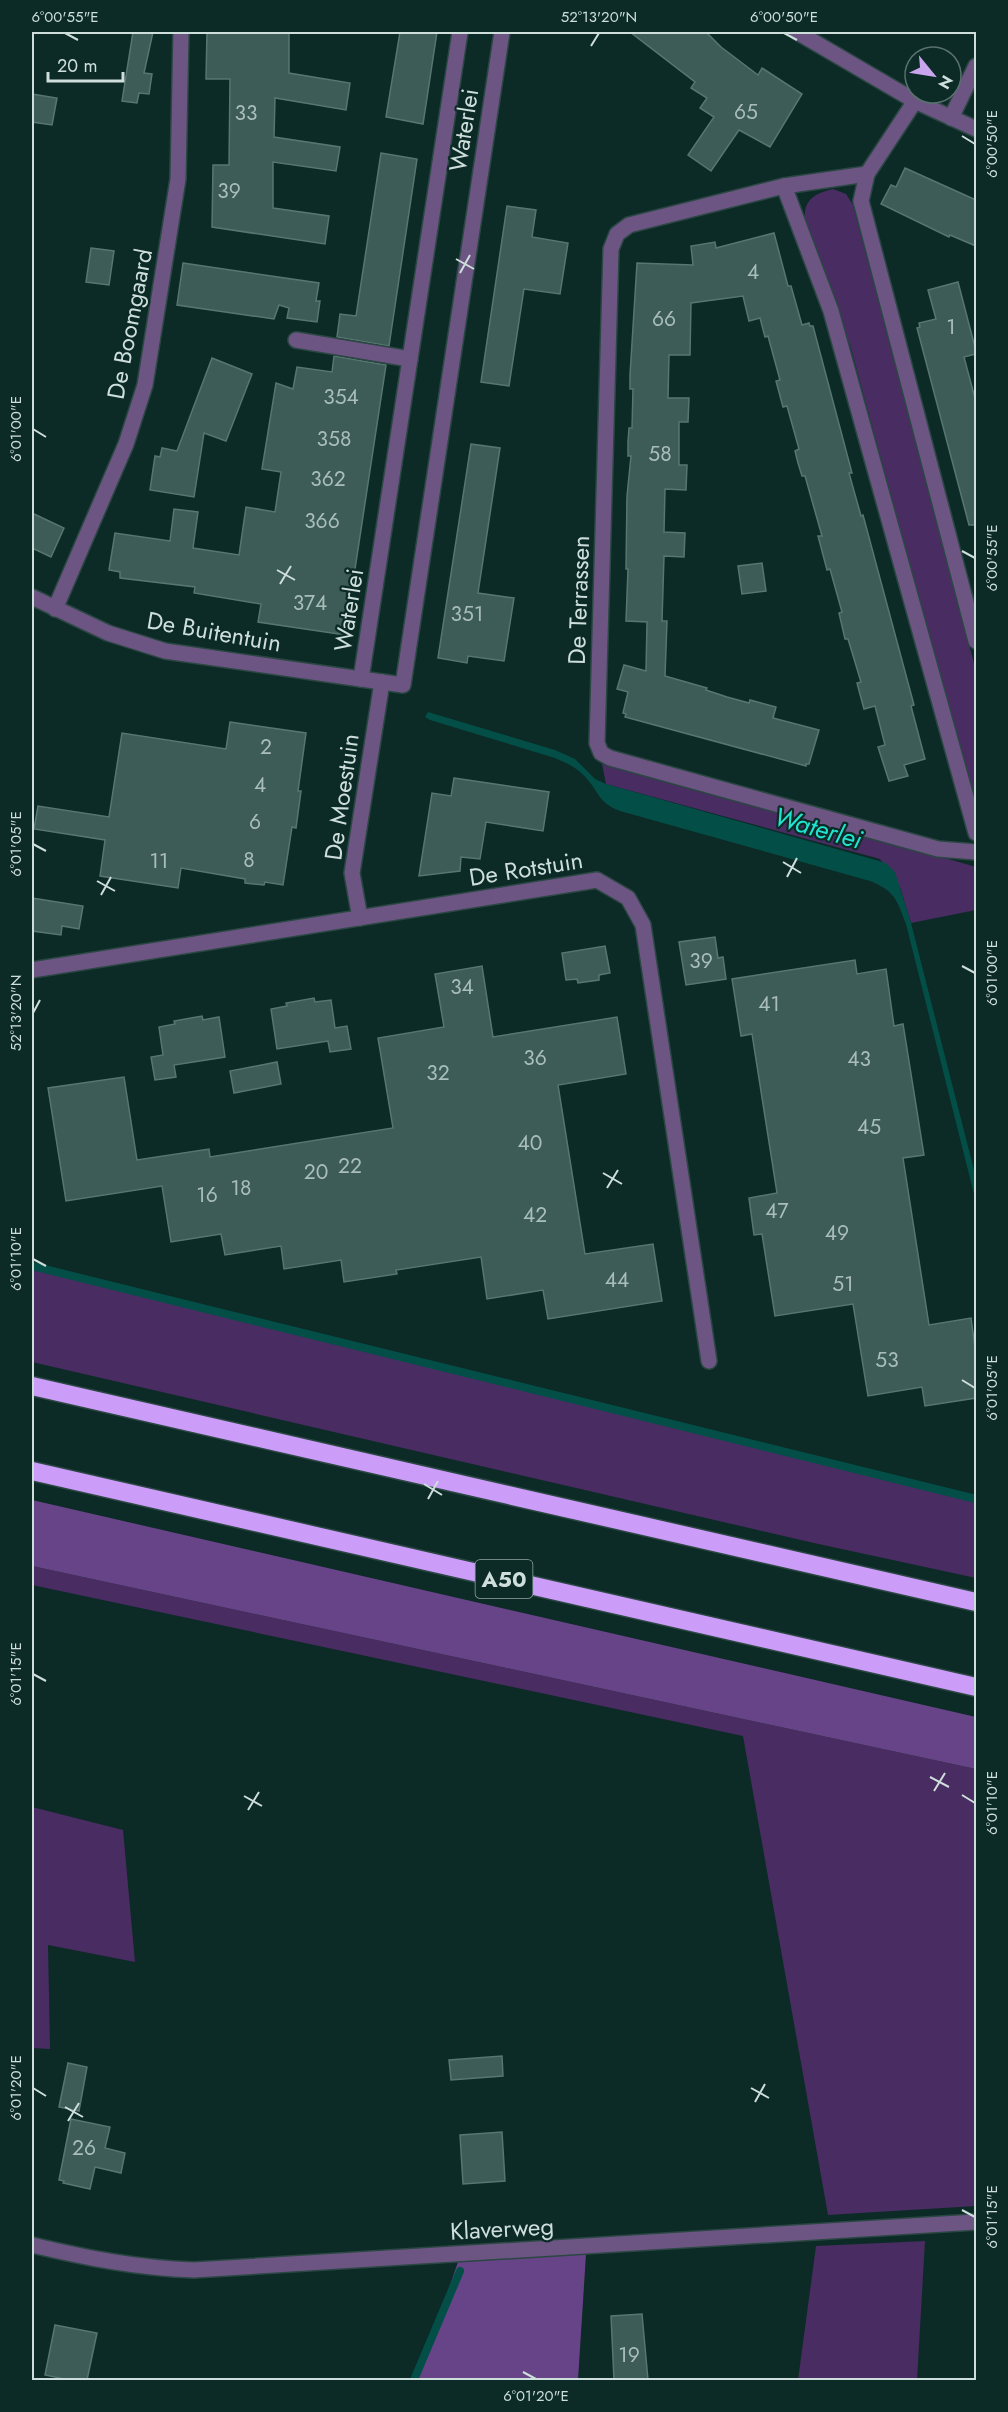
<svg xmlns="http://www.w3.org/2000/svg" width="1008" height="2412" viewBox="0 0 1008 2412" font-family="Jost,sans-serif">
<rect width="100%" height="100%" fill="#0c2a26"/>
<g fill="#492c62">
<path d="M833,189L846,194L853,205L976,671V810L851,348L805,220C803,200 815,193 833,189Z"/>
<path d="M601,759L976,867V910L911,923L900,887L880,859L606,784Z"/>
<path d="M32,1268L976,1497V1578L814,1543L32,1362Z"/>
<path d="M32,1566L976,1769V2206L828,2215L743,1736L32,1585Z"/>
<path d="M32,1807L123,1830L135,1962L48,1945L50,2049L32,2048Z"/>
<path d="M925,2241L917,2380H798L816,2246Z"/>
</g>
<g fill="#674487">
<path d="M32,1500L976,1717V1769L32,1566Z"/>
<path d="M586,2254L578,2380H413L434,2331L458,2262Z"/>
</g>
<path fill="#034f48" d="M428,712L555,750L575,759L595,779L606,784L886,863L895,872L911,923L976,1178V1202L906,924C897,900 895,891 870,881L620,811C599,803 600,794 587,779C578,768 567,763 555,758L430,720L425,717Z"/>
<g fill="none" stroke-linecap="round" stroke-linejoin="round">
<g stroke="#034f48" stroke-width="8">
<path d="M32,1266L976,1499"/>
<path d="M414,2380L460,2271"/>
</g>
</g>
<g fill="#3e5c57" stroke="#587671" stroke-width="1.5">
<path d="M133,32H153L144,73L152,74L149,94L139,93L137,103L122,101Z"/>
<path d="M207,32H289V73L350,83L346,110L275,98L274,137L340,147L336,171L273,162V208L329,216L325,244L212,227L213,165H229L230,79H206Z"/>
<path d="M400,32H437L423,124L386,117Z"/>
<path d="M630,32H706L721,47L758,75L762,68L802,94L770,147L739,130L711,171L688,155L714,117L700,108L707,98L691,88L695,82Z"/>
<path d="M32,94L57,98L52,125L32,122Z"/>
<path d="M381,153L417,159L389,346L337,337L340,314L356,316Z"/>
<path d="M905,168L976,200V246L950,235L949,237L881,204L891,185L896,187Z"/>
<path d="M507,206L536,210L532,237L568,243L560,294L524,289L509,386L481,382Z"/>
<path d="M774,233L788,286H791L802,325L809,323L810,326H813L852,473H849L861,516L863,515L914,705L911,706L925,759L904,765L908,776L889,781L878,747L885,745L875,706L864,709L857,683L861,682L848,639H845L839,613L842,612L830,569L827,570L818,536H822L805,476H802L798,463L795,451L799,449L787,406L783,407L776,381L780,380L768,336L765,337L760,318L749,321L743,296L691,303L690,355H669L668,398H689L688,422H679V465H687L686,490L665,489L664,532L685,533L684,557L664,556L662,621H667L665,676L707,688L706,690L727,697L749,703L750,700L776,707L773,718L819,730L809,764H806V766L625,717L626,714L623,713L628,692L617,689L624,665L646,671L647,622L626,621L628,569H626L627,496L631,456H628V442L629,428H632L633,389H630V375L637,263L693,265L691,246L715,242L716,248Z"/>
<path d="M91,248L114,251L109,285L86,282Z"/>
<path d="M183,263L319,283L316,301H320L317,322L287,318L289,308L279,305L274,319L177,305Z"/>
<path d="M958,282L976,351V354L964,357L976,402V525H969L917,328L920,327L919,323L936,319L928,290Z"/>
<path d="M334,356L386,365L345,635L258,622L261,604L194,593L195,587L120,578V572L109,570L115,533L170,541L174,509L198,512L193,548L239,555L246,507L275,512L281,472L262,469L276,383L293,389L297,367L332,372Z"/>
<path d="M212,358L252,374L226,441L204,433L194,497L150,490L155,456L160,457L162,448L177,451Z"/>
<path d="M471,444L500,448L478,593L514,598L504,661L468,656L467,663L438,658Z"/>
<path d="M32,513L64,528L51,557L32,548Z"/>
<path d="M762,563L766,591L742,594L738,566Z"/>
<path d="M230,722L306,733L298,791H301L296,828L292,827L283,885L265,882L264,885L245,883V879L181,868L178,888L100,876L105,840L34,829L38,806L109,817L122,733L226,749Z"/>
<path d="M454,778L549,792L543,831L486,822L480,859L461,857L460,871L419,876L432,793L451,796Z"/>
<path d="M32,898L83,906L79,929L62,926L61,935L32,931Z"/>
<path d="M715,937L718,958L723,957L726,979L686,985L679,942Z"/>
<path d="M605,946L610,973L599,975V980L578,983L577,979L566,980L562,953Z"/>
<path d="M855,960L857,974L886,969L894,1026L903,1024L924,1155L903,1158L929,1325L971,1318L976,1355V1398L925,1406L922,1387L868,1396L853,1304L775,1316L762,1234L754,1235L749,1198L777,1193L752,1034L741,1036L732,979Z"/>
<path d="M482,966L493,1037L617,1017L626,1074L558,1085L585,1254L653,1244L662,1301L548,1319L543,1290L487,1299L481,1257L396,1270L397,1274L344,1282L341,1260L284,1269L281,1246L225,1255L221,1234L171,1242L162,1186L66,1201L48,1088L124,1077L137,1160L209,1149L210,1157L393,1128L378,1038L444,1027L435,974Z"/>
<path d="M314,998L315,1002L331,1000L335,1028L347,1026L351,1049L330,1052L328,1041L277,1049L271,1009L287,1006L286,1003Z"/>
<path d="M202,1016L203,1020L219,1017L225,1057L174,1065L176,1077L155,1080L151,1057L163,1055L159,1027L175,1024L174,1021Z"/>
<path d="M277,1062L281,1084L234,1093L230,1071Z"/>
<path d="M502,2056L503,2076L451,2080L449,2060Z"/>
<path d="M68,2063L87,2067L79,2111L59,2107Z"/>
<path d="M71,2119L110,2127L105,2148L125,2153L121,2173L95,2167L90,2189L63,2183L64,2181L59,2180Z"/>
<path d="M502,2132L505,2181L463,2184L460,2135Z"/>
<path d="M642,2314L648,2380H614L611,2316Z"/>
<path d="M55,2325L97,2333L87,2380H69L45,2375Z"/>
</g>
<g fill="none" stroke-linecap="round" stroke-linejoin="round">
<g stroke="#2b4743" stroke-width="18">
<g id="street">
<path d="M460,32L361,679L403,685L502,32"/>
<path d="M797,32L915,101L976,129"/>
<path d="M915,101L867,174L861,201L976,641"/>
<path d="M951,118L976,66"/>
<path d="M867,174L784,186L831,311L976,833"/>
<path d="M784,186L629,225L617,234L611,249L597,743L601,753L610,758L938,849L976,852"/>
<path d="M296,340L410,359"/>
<path d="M32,597L108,633L165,651L361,679"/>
<path d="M55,609L126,444L145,385L178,179L181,32"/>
<path d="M360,918L352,873L382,682"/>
<path d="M32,970L597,880L628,898L643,925L709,1361"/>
<path d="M32,2245C87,2258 137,2268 194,2270L976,2222"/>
</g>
</g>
<g stroke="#2b4743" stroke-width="21">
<g id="highway">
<path d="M32,1386L976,1602"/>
<path d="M32,1471L976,1687"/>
</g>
</g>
<use href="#street" stroke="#6c5583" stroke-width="15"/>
<use href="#highway" stroke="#cb9cf8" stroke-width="18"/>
</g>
<path fill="none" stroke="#cddedb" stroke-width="2" d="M65,33L78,40M784,33L797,40M591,46L599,33M962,136L975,144M456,259L474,269M460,273L470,255M33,429L46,437M962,551L975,558M277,570L295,580M280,584L291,566M33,844L46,851M783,862L801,873M787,877L797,858M97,881L115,891M101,895L111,877M962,966L975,973M33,1013L40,1000M603,1173L622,1184M607,1188L618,1170M33,1259L46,1266M962,1380L975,1388M424,1484L442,1495M428,1499L438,1481M33,1674L46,1681M930,1777L949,1787M934,1791L945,1773M962,1795L975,1803M244,1796L262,1806M248,1810L259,1792M33,2088L46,2096M751,2088L769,2098M755,2102L765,2084M65,2107L83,2117M68,2121L79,2103M962,2210L975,2217M523,2372L536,2379"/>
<g text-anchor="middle" stroke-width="4.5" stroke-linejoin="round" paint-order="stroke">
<g font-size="21" fill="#a9beba">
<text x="746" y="119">65</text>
<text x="246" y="120">33</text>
<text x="229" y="198">39</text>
<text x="753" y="279">4</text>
<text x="664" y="326">66</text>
<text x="951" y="334">1</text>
<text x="341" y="404">354</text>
<text x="334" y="446">358</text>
<text x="660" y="461">58</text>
<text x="328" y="486">362</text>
<text x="322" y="528">366</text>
<text x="310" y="610">374</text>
<text x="467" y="621">351</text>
<text x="266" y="754">2</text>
<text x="260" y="792">4</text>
<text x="255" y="829">6</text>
<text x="249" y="867">8</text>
<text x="159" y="868">11</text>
<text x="701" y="968">39</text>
<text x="462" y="994">34</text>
<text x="769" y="1011">41</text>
<text x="535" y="1065">36</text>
<text x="859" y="1066">43</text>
<text x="438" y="1080">32</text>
<text x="869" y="1134">45</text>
<text x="530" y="1150">40</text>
<text x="350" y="1173">22</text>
<text x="316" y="1179">20</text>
<text x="241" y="1195">18</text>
<text x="207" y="1202">16</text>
<text x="777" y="1218">47</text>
<text x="535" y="1222">42</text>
<text x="837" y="1240">49</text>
<text x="617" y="1287">44</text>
<text x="843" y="1291">51</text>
<text x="887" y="1367">53</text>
<text x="84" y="2155">26</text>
<text x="629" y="2362">19</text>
</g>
<rect fill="#0c2a26" stroke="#93a8a5" stroke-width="1.5" x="475.5" y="1560" width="57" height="38" rx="4.5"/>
<g font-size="22" font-weight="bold" fill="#cddedb">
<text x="504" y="1587">A50</text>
</g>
<g font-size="24" fill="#cddedb" stroke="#0c2a26">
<text transform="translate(464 130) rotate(-81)" y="8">Waterlei</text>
<text transform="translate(130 324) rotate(-79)" y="8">De Boomgaard</text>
<text transform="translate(579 600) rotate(-88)" y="8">De Terrassen</text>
<text transform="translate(349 610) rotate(-81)" y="8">Waterlei</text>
<text transform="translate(214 632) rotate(10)" y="8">De Buitentuin</text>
<text transform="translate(342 797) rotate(-82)" y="8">De Moestuin</text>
<text transform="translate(526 869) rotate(-9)" y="8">De Rotstuin</text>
<text transform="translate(502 2229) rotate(-3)" y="8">Klaverweg</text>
</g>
<g font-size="26" font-style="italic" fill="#21e3cf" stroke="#0c2a26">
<text transform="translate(818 828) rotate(16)" y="9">Waterlei</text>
</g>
</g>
<rect width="1008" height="2412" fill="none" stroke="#0c2a26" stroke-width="66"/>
<g transform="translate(933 75) rotate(120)"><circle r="28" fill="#0c2a26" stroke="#59726e" stroke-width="1.5"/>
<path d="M0-4.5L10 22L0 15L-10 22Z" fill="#c9a5ee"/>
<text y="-9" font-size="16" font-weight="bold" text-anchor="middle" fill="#cddedb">N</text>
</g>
<path d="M48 72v9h75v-9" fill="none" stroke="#cddedb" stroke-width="3"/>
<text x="57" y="72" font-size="18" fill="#cddedb" stroke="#0c2a26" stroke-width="4.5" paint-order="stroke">20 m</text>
<rect x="33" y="33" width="942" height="2346" fill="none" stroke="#cddedb" stroke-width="2"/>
<g font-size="15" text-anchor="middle" fill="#cddedb">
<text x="65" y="22">6°00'55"E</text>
<text x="599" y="22">52°13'20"N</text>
<text x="784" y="22">6°00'50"E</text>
<text transform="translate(992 144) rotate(-90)" y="5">6°00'50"E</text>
<text transform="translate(16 429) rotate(-90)" y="5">6°01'00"E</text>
<text transform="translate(992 558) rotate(-90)" y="5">6°00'55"E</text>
<text transform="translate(16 844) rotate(-90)" y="5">6°01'05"E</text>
<text transform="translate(992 973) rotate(-90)" y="5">6°01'00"E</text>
<text transform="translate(16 1013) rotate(-90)" y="5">52°13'20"N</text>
<text transform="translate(16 1259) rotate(-90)" y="5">6°01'10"E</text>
<text transform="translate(992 1388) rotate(-90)" y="5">6°01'05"E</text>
<text transform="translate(16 1674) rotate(-90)" y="5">6°01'15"E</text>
<text transform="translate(992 1803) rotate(-90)" y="5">6°01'10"E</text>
<text transform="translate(16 2088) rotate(-90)" y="5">6°01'20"E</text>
<text transform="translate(992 2217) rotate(-90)" y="5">6°01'15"E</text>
<text x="536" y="2401">6°01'20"E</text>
</g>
</svg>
